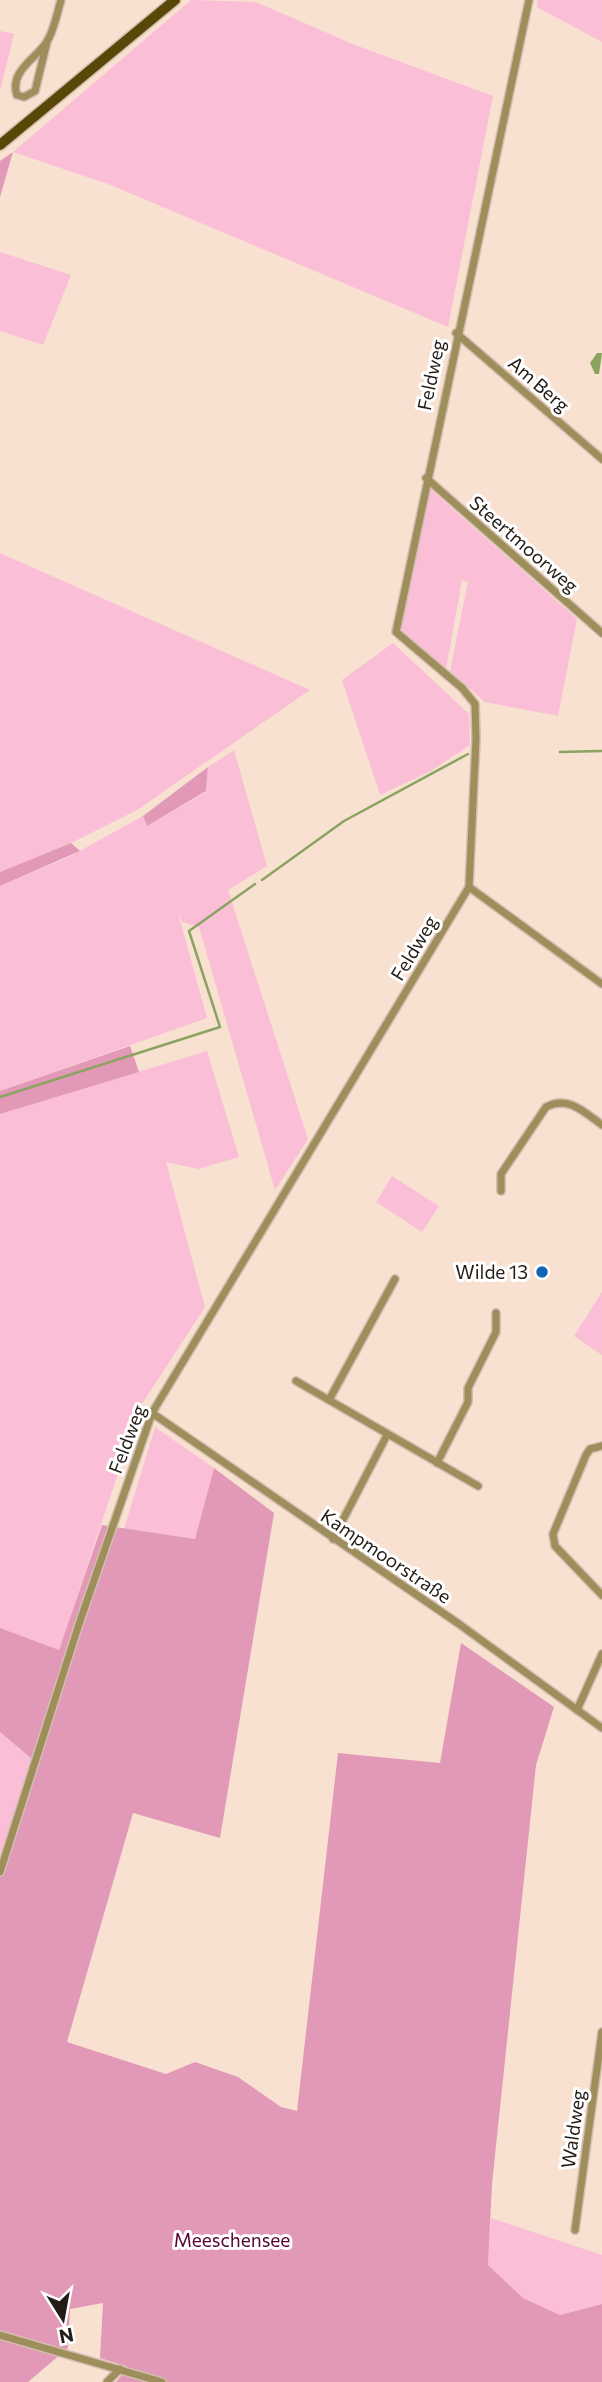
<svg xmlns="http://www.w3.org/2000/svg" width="602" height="2382" viewBox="0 0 602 2382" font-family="Commissioner,sans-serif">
<rect width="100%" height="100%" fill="#f8e1d1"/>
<g fill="#fbbed7">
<path d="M191,0L256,2L355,45L493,96L448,327L108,184L13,152Z"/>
<path d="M538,0H602V42L537,7Z"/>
<path d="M0,31L14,34L0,91Z"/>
<path d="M0,252L71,275L43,345L0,331Z"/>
<path d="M429,488L577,619L558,716L485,702L450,671L468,582L462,580L446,669L401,631Z"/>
<path d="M0,553L310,690L137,810L71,843L0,872Z"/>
<path d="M393,643L469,714L470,745L431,771L380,795L342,680Z"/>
<path d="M234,750L267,866L228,890L308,1139L275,1190L199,927L182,922L177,909L207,1018L0,1091V886L69,857L143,816L147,826L206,792L208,767Z"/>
<path d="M207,1051L239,1157L198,1169L166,1162L205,1307L140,1407L59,1651L0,1628V1114Z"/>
<path d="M392,1176L439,1206L422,1232L376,1202Z"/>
<path d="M602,1292V1355L574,1336Z"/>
<path d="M155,1427L214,1468L195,1539L124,1529Z"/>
<path d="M0,1732L32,1759L0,1857Z"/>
<path d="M491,2218L602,2255V2304L560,2315L523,2298L488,2265Z"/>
</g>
<g fill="#e298b7">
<path d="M13,152L0,197V161Z"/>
<path d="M208,767L206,791L147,826L143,816Z"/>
<path d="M71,843L80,851L0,886V872Z"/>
<path d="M130,1046L139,1072L0,1114V1091Z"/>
<path d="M214,1468L274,1513L220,1838L133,1813L67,2042L166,2074L195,2062L238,2077L281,2107L297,2111L338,1753L440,1763L461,1643L554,1707L536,1765L492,2184L488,2265L523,2298L560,2315L602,2304V2382H116L128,2367L100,2358L103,2303L70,2309L68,2348L28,2382H0V1858L32,1759L0,1732V1628L59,1650L102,1525L195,1539Z"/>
</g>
<path fill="#8ba360" d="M597,353H602L599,374H595L590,363Z"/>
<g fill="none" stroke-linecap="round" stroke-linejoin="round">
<g stroke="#8ba360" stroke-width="2.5">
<path d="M560,752L602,751"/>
<path d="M262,880L344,821L468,754"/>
<path d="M0,1097L220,1027L189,931L255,884"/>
</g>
<g stroke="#d2beaf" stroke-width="10">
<g id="street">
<path d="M47,42L35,91L24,97L17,95C9,72 35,59 46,43C54,32 57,13 61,0"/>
<path d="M456,333L602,459"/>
<path d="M426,478L602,633"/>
<path d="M469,887L602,984"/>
<path d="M501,1191V1174L546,1107C568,1095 584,1112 602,1125"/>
<path d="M296,1381L478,1486"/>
<path d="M329,1400L395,1279"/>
<path d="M152,1413L459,1624L602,1728"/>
<path d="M602,1446L590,1449L586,1455L553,1534L555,1546L602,1595"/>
<path d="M437,1463L468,1402V1388L496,1332V1313"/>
<path d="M333,1539L387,1435"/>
<path d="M577,1710L602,1654"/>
<path d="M0,1872L79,1624L152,1413L469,887L476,739L475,704L462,688L396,632L529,0"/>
<path d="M575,2230L602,2032"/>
<path d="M0,2335L162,2382"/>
<path d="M107,2382L120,2369"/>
</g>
</g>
<g stroke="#d2beaf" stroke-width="13">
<path id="primary" d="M0,145L175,0"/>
</g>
<use href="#street" stroke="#9e8e5c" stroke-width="7"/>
<use href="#primary" stroke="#584706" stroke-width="10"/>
</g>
<circle fill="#1564b3" stroke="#fff" stroke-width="2.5" cx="542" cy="1272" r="7"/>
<g text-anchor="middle" stroke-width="6" stroke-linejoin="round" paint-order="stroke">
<g font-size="19" fill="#231c16" stroke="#fff">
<text transform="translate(431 375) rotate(-78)" y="7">Feldweg</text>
<text transform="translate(539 384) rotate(41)" y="7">Am Berg</text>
<text transform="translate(524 544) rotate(41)" y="7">Steertmoorweg</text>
<text transform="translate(414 948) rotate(-59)" y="7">Feldweg</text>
<text transform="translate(127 1439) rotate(-69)" y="7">Feldweg</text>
<text transform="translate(386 1556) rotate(34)" y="7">Kampmoorstraße</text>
<text transform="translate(573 2129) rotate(-82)" y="7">Waldweg</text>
</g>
<g font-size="19" fill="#231c16" stroke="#fff" text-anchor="end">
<text x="528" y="1279">Wilde 13</text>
</g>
<g font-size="19" fill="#570033" stroke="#fff">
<text x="232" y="2247">Meeschensee</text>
</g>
</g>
<g transform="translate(63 2319) rotate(169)" stroke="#ffffff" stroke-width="5" paint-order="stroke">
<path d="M0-5L12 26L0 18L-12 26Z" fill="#231c16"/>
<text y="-10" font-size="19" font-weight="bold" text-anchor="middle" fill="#231c16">N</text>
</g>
</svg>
